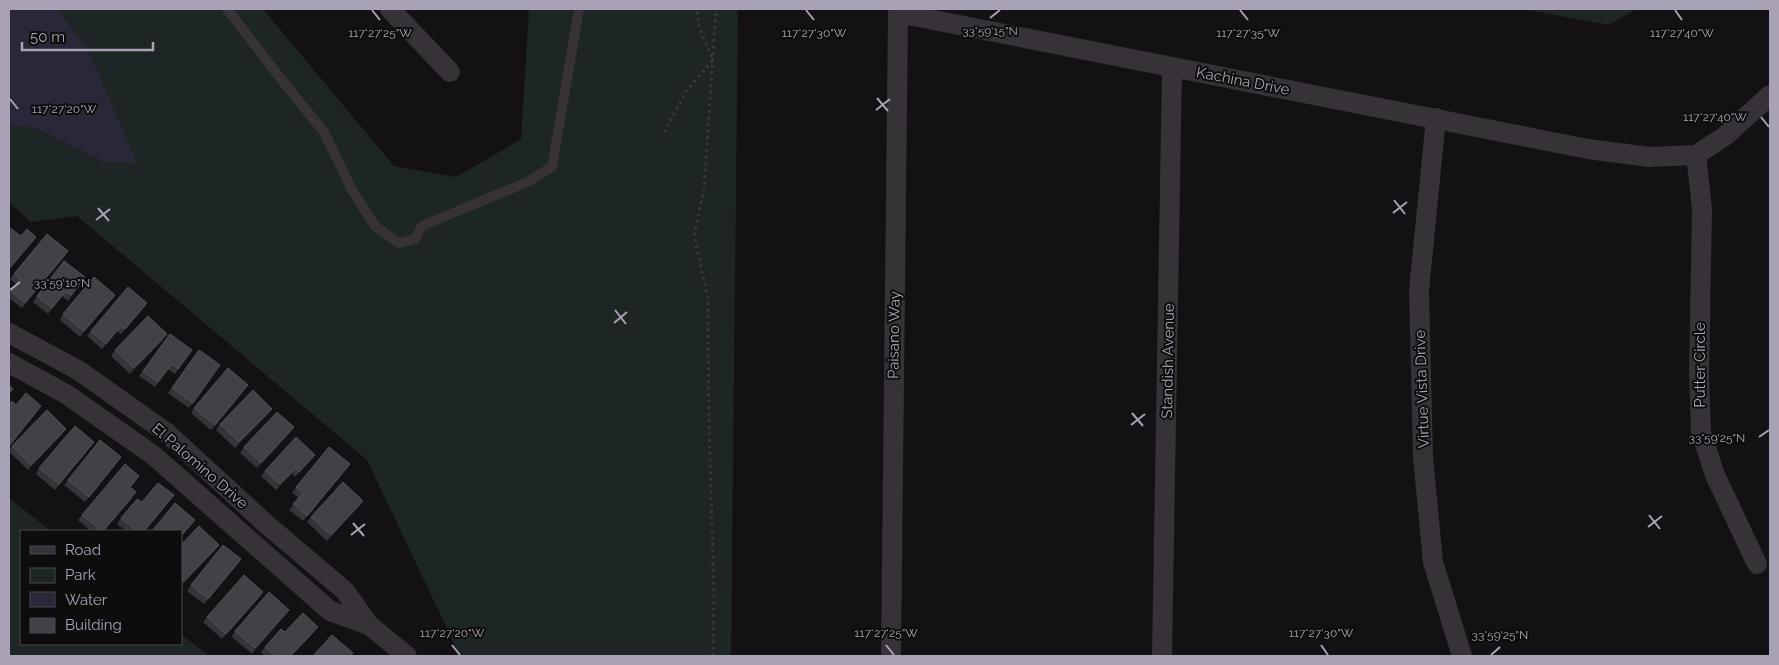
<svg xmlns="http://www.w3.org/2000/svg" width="1779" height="665" viewBox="0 0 1779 665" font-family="Raleway,sans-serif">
<rect width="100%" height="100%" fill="#131113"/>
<g fill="#1d2624">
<path d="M9,9H263L394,166L456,177L521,139L529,9H738L731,656H460L367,460L77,216L31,222L9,202Z"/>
<path d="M1521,9H1636L1609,25Z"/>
<path d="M9,498L51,531H21V644H181V634L209,656H9Z"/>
</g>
<path fill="#292738" d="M9,9H57L85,46L92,59L137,163L104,162L37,128L9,125Z"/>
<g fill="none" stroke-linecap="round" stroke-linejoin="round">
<g stroke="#3b3840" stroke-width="3" stroke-dasharray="2.5 4" stroke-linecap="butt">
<path d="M664,132L687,90L713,60L699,27L697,9"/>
<path d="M713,656L714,594L709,424L708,299L694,235L704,189L716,9"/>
</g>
<path stroke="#363238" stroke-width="10" d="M227,9L285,84L324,132L352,190L375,226L399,243L415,239L422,226L527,182L552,167L579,9"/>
<g stroke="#363238" stroke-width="20">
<path d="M390,9L450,72"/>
<path d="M1436,118L1419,290L1423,457L1433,562L1462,656"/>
<path d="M1696,155L1702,209L1699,374L1701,432L1715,475L1757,564"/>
<path d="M9,333L78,370L167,433L265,523L345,591L369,625"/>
<path d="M9,363L66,394L153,455L330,611L369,625L407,656"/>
<path d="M891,656L898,13L1588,149L1649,157L1696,155L1725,136L1770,95"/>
<path d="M1162,656L1172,67"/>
</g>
</g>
<g fill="#373439">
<path d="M64,257L22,308L9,298V293L16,284L10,279L14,274Z"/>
<path d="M85,277L68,301L62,296L48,314L33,302L37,296Z"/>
<path d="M115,295L80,337L60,320L63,314Z"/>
<path d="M143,309L121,334L117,331L102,349L87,336L91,331Z"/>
<path d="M170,334L192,350L175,374L168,369L155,387L139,376Z"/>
<path d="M163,340L130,374L111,356L115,350Z"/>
<path d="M199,350L220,365L189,408L168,393Z"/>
<path d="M244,390L211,430L191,413L194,408Z"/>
<path d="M272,409L268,414L235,448L216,430L220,424Z"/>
<path d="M290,433L257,468L240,453L244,447Z"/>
<path d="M62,434L28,470L9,452V451L12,446Z"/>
<path d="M90,447L55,490L36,474L39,468Z"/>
<path d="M311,460L295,477L292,474L276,490L261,476L265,471Z"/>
<path d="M117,462L85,502L64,485L68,480Z"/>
<path d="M350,464L303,521L289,510L299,498L292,493L296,487Z"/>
<path d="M136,481L130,487L132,498L104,531H91L78,520L82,515Z"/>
<path d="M174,495L145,531H126L117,524L121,518L142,502Z"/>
<path d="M359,506L327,541L307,522L311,517Z"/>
<path d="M181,545L215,550L181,586Z"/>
<path d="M241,559L204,604L187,591L191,585Z"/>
<path d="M259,598L222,639L203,622L207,617Z"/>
<path d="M289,610L252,654L232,637L235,631Z"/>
<path d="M285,632H314L292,656H265L261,652L265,647Z"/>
</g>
<g fill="#232124">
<path d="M68,251L64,257L22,308L25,303Z"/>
<path d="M115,295L111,300L80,337L84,331Z"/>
<path d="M147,303L143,309L121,334L125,329Z"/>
<path d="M167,334L163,340L130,374L134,368Z"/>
<path d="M272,409L268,414L235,448L239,442Z"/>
<path d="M294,427L290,433L257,468L261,463Z"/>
<path d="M66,429L62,434L28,470L31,465Z"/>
<path d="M315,455L311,460L295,477L299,472Z"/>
<path d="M296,468L292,474L276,490L280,484Z"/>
<path d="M136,492L104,531H103Z"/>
<path d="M363,501L359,506L327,541L331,535Z"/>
<path d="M219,545L215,550L181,586L184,581Z"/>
<path d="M241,559L237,565L204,604L208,599Z"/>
<path d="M263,592L259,598L222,639L226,634Z"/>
<path d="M289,610L285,615L252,654L255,648Z"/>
<path d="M318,627L314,632L292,656H290Z"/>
</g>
<g fill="#434047" stroke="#534f58">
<path d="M10,228L21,236L27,229L36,237L9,269V230Z"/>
<path d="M47,234L68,251L25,303L11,291L20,279L14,274Z"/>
<path d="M64,261L85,277L71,295L66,291L52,308L37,296Z"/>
<path d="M94,277L115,295L84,331L63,314Z"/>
<path d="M128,287L147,303L125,329L121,326L106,344L91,331Z"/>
<path d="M148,316L167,334L134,368L115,350Z"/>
<path d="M170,334L192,350L178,369L172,364L158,382L143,371Z"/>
<path d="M199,350L220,365L193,403L172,388Z"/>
<path d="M228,368L248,385L215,425L194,408Z"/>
<path d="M9,385L13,389L9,394Z"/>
<path d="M253,390L272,409L239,442L220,424Z"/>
<path d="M26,393L41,406L9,446V405L12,401L16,405Z"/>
<path d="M47,410L66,429L31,465L12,446Z"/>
<path d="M277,412L294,427L261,463L244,447Z"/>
<path d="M75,426L94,442L59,484L39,468Z"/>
<path d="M296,437L315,455L299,472L296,468L280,484L265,471Z"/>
<path d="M100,440L121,457L89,497L68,480Z"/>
<path d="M329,447L350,464L307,516L293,504L303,493L296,487Z"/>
<path d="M125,464L139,476L130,487L136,492L103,531H102L82,515Z"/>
<path d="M343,482L363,501L331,535L311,517Z"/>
<path d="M158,483L174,495L144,531H137L121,518L137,499L142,502Z"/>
<path d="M175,503L195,520L181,536V531H152Z"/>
<path d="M199,526L219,545L184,581L181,578V545Z"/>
<path d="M223,545L241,559L208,599L191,585Z"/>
<path d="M244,575L263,592L226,634L207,617Z"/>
<path d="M269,592L289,610L255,648L235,631Z"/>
<path d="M303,613L318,627L290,656H275L265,647L281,629L285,632Z"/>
<path d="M332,635L353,653L350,656H313Z"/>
</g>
<path fill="none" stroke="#a9a2b5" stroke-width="2" d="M372,10L380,20M806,10L814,20M1240,10L1248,20M1675,10L1682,20M990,18L1000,10M877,98L888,111M10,99L18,109M876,110L890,99M1761,117L1769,127M1394,200L1405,214M98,208L109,221M1393,213L1407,202M96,220L110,209M10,290L20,282M615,310L626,324M614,323L627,312M1132,413L1143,426M1131,425L1145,414M1759,437L1769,430M1649,515L1660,529M353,523L364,536M1648,527L1662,516M351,535L365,524M452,645L460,655M886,645L894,655M1321,645L1328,655M1491,655L1500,647"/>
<g text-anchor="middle" stroke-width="4" stroke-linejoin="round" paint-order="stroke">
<g font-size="15" fill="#a9a2b5" stroke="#0e0d0e">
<text transform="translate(1243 81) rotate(11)" y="5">Kachina Drive</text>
<text transform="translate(894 335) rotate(-89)" y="5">Paisano Way</text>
<text transform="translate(1168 361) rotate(-89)" y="5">Standish Avenue</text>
<text transform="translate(1700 365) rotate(-90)" y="5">Putter Circle</text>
<text transform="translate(1422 389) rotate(-92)" y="5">Virtue Vista Drive</text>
<text transform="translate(200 466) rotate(41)" y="5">El Palomino Drive</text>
</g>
</g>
<g font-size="12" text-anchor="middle" fill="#a9a2b5" stroke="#0e0d0e" stroke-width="4" stroke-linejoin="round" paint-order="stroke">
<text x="990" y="35">33°59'15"N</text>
<text x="814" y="37">117°27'30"W</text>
<text x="1248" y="37">117°27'35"W</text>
<text x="380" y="37">117°27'25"W</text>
<text x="1682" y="37">117°27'40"W</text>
<text x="64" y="113">117°27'20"W</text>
<text x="1715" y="121">117°27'40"W</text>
<text x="62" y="287">33°59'10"N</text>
<text x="1717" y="442">33°59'25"N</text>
<text x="452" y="637">117°27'20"W</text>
<text x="886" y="637">117°27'25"W</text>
<text x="1321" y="637">117°27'30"W</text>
<text x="1500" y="639">33°59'25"N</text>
</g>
<rect width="1779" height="665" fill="none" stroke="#a9a2b5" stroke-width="20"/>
<rect x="20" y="530" width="162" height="115" fill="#0e0d0e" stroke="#4c4951"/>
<rect x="30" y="546" width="25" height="8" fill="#363238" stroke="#4c4951"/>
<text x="65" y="555" font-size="15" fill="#a9a2b5">Road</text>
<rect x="30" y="568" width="25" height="15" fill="#1d2624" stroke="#4c4951"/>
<text x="65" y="580" font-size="15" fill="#a9a2b5">Park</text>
<rect x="30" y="592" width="25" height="15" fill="#292738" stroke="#4c4951"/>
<text x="65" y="605" font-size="15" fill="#a9a2b5">Water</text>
<rect x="30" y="618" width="25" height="15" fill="#434047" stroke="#4c4951"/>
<text x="65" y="630" font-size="15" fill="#a9a2b5">Building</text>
<path d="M22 42v8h131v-8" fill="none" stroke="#a9a2b5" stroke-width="2.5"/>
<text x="30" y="42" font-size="15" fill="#a9a2b5" stroke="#0e0d0e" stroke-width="4" paint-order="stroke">50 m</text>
</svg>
